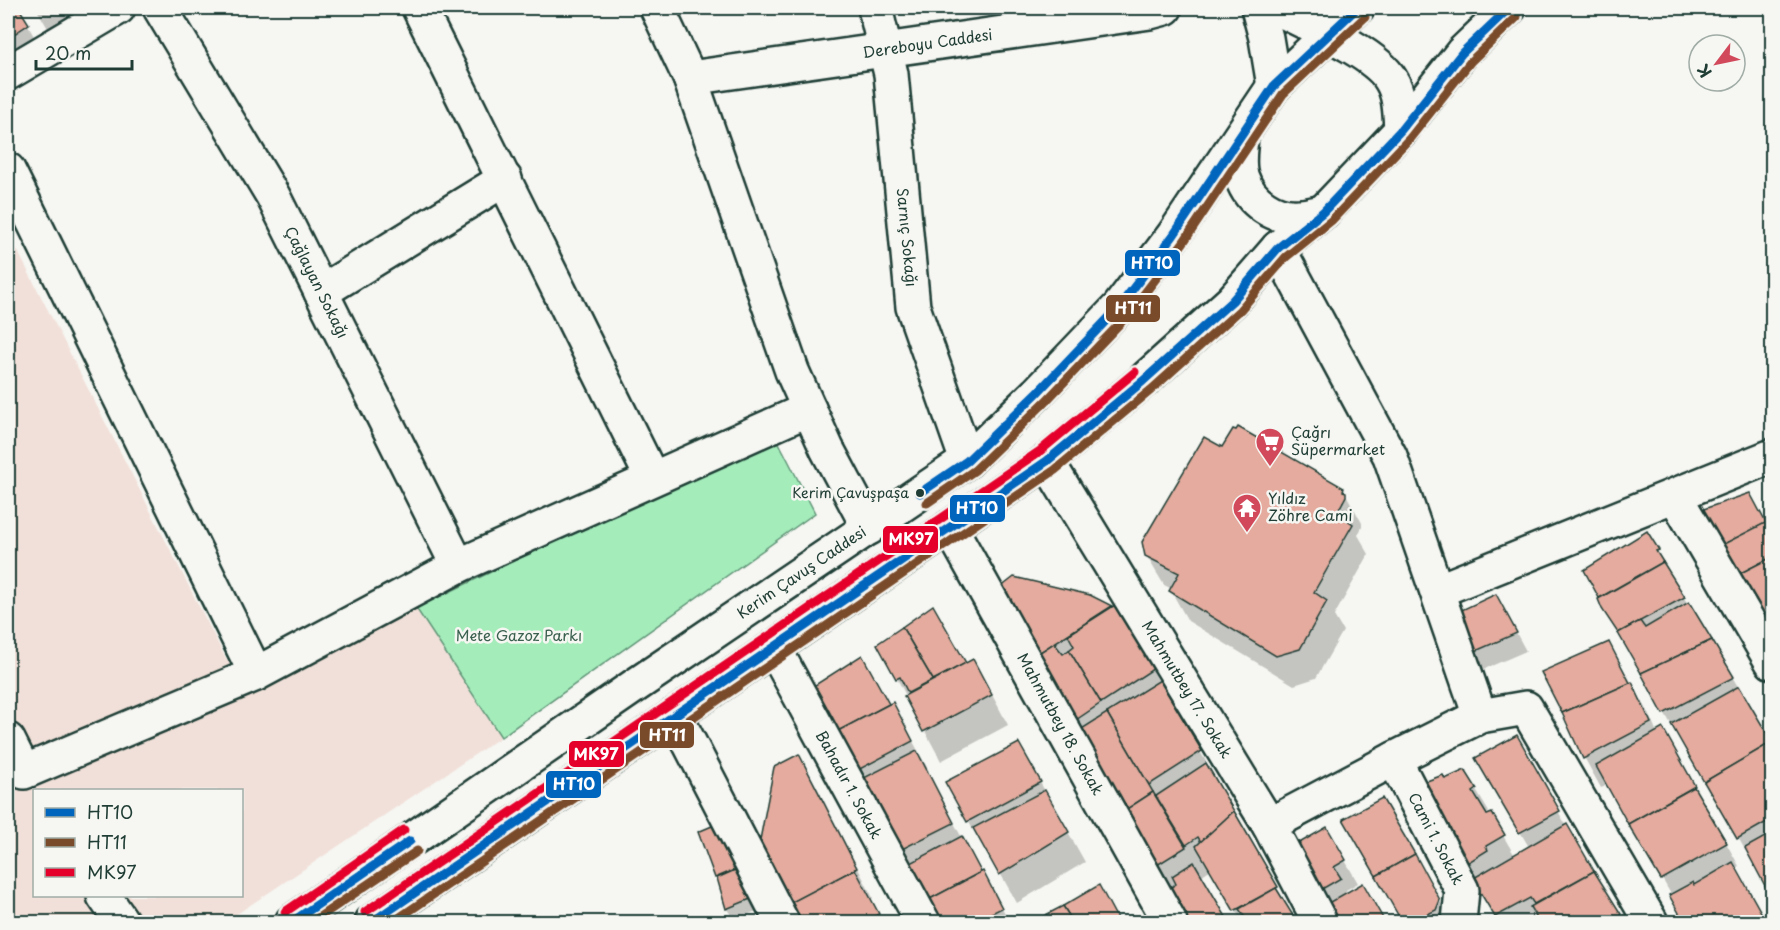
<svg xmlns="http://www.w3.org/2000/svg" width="1780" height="930" viewBox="0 0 1780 930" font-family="'Playpen Sans',sans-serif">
<rect width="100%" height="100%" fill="#f6f6f2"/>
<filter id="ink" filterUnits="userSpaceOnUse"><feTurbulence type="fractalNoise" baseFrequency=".0167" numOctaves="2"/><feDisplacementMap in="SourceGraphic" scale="12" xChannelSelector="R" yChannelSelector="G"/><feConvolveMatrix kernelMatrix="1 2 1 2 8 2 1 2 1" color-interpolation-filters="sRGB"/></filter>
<g filter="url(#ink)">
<path fill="#f1e0d9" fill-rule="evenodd" d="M8,232L225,657L253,695L416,608L501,737L225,922H8V779L12,776L8,768ZM34,790H242V896H34Z"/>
<path fill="#a4edbb" stroke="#629578" stroke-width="1.5" d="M775,435L815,513L501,737L416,608Z"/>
<g fill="#0003">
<path d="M8,8H18L44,54L8,78Z"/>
<path d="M36,8H117L57,44Z"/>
<path d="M1223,449L1343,489L1362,523V527L1358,535L1369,554L1334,616L1343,631L1316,678L1294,685L1188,621L1171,591L1172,589L1164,585L1146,555Z"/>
<path d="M1749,495L1772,536V654Z"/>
<path d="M1657,550L1674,580L1673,581L1688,604H1689L1772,744V898L1756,866L1755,867L1683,742L1682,743L1604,609L1586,570Z"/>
<path d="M1089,597L1113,608L1115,607L1218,782L1216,783L1294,917L1292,918L1295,922H1242L1211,869L1201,876L1229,922H1178L1029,659Z"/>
<path d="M1506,614L1526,651L1482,670L1472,653Z"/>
<path d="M1609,644L1649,713L1657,733L1679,759L1739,866L1735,868L1766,922H1687L1608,785L1601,788L1585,759L1543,673Z"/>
<path d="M879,645L965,665L990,691L1008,725L941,761Z"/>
<path d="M879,686L889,706L909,734L929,771L927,772L962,838L1010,922H941L814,687Z"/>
<path d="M1516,737L1575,841L1625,922H1499L1431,808L1445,780L1465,772L1489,812L1485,815L1487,817L1491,815L1515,856L1529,847L1477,758Z"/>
<path d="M1019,745L1085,862L1017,903L987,850L985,851L947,783Z"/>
<path d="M799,756L816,785L873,898L871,899L883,922H801L790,903Z"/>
<path d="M1381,800L1452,922H1404L1345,820Z"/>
<path d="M725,822L759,910L734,920L727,909L720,883L699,833Z"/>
<path d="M1327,829L1358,883L1346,890L1348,894L1363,885L1384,922H1335L1331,903L1329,900L1323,903L1304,872Z"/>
<path d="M1098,887L1118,922H1033Z"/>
</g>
<g fill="#e4ab9e" stroke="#1f3d34" stroke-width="1.5">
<path d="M8,8H19L29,24L8,38Z"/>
<path d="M1238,427L1344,488L1343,491L1346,492V496L1337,513L1353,524L1314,592L1327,601L1300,649L1276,656L1169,591L1179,573L1145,556L1142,542L1204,437L1222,447L1233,429L1236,430Z"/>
<path d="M1750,493L1766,523L1716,548L1698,511Z"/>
<path d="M1765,523L1772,539V557L1731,578L1716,548Z"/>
<path d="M1647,531L1659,550L1656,551L1663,562L1599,598L1584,570Z"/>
<path d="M1772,557V646L1731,578Z"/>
<path d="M1663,562L1685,597L1618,633L1602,609L1598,599Z"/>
<path d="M1014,577L1090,595L1112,606L1028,660L991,595Z"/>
<path d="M1496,594L1517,633L1471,653L1453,614Z"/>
<path d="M1689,602L1712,640L1641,673L1618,633L1640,621L1645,628Z"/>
<path d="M933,605L966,663L933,680L902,627Z"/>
<path d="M1115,605L1153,669L1101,703L1069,650L1074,646L1068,635Z"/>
<path d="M902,627L933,680L908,693L900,677L896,679L877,644Z"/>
<path d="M1712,640L1734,677L1663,714L1641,673Z"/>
<path d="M1609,642L1630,683L1562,713L1541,672Z"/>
<path d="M1054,643L1063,654L1069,650L1101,703L1064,728L1028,660Z"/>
<path d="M862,655L889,704L836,732L812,687Z"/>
<path d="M973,659L992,695L923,732L904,696Z"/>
<path d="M1160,680L1202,751L1149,785L1107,713Z"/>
<path d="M1632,682L1651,723L1583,759L1562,713Z"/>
<path d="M1739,686L1772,742L1704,782L1671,724Z"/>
<path d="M893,702L913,741L854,772L834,733Z"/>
<path d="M1107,713L1153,792L1115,817L1069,737Z"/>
<path d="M1663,728L1695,786L1628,824L1596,766Z"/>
<path d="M1517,735L1560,811L1519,833L1475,758Z"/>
<path d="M1772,742V819L1737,839L1704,782Z"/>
<path d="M1019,743L1041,782L967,822L945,782Z"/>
<path d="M917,751L954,823L900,850L862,779Z"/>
<path d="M799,754L857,868L789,904L759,845L774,767Z"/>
<path d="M1206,763L1234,811L1201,842L1198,837L1186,845L1156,796Z"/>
<path d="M1465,770L1477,789L1473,792L1487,815L1492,813L1505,835L1486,846L1488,850L1464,865L1416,785L1443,775L1445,779Z"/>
<path d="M1694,787L1727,843L1661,880L1628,824Z"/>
<path d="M1045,790L1069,832L999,875L973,828Z"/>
<path d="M1153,792L1186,847L1149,870L1116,816Z"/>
<path d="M1382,798L1415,854L1376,876L1343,819Z"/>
<path d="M1234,811L1278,887L1234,911L1196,846Z"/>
<path d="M726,820L744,866L715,878L698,832Z"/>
<path d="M1567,824L1594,871L1534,904L1530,898L1495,917L1472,879Z"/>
<path d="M1327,827L1346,860L1334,867L1341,878L1322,889L1315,878L1289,849Z"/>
<path d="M1772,833V899L1745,848Z"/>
<path d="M962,836L981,872L928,900L909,864Z"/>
<path d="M1415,854L1440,900L1436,910L1412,922H1402L1376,876Z"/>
<path d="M1194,862L1229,922H1177L1160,894L1176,884L1172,876Z"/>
<path d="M1733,862L1762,914L1748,922H1684L1669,895L1693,882L1694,885Z"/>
<path d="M742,867L753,898L726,909L717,878Z"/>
<path d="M855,869L879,914L863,922H801L790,903Z"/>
<path d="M983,871L1002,908L974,922H939L928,900Z"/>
<path d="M1594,871L1626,922H1539L1530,907Z"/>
<path d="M1363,883L1385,922H1333L1323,906Z"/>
<path d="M1099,885L1119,922H1073L1063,906Z"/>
<path d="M1276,888L1297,922H1248L1239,909Z"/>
<path d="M1063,906L1073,922H1030L1036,920Z"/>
</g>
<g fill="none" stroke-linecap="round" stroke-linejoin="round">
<g stroke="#1f3d34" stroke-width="38">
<g id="minor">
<path id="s1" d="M160,8L273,196L458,566"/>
<path d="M419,8L652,478"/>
<path d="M657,8L690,78L792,371L827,449L869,528"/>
<path id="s2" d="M875,8L891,74L913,307L967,461"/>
<path d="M8,73L118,8"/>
<path id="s3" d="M690,78L1150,12L1165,8"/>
<path d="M8,170L256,674"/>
<path d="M1278,248L1390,456L1480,716"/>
<path d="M321,292L505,179"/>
<path id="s4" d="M1047,461L1269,825L1320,922"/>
<path d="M1675,496L1772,662"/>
<path id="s5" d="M950,527L1170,922"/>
<path d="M1437,591L1772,456"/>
<path id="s6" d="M774,648L923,922"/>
<path d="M675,715L782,922"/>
<path d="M8,740L24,772L256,674L458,566L809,409"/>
<path id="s7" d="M1394,759L1462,890L1459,922"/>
<path d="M1269,825L1394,759L1480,716L1526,708L1651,922"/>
<path d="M104,896L122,922"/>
</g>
</g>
<g stroke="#1f3d34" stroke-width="38">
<g id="major">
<path d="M1258,8L1266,38L1274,86"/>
<path d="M1277,8C1306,23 1376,53 1391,80C1400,94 1400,114 1401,130"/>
<path d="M1241,137C1240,150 1237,166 1242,178C1250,202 1275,219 1300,216C1308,216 1316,213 1323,212"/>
<path id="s8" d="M292,922L633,687L967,461L1037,393L1119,307L1173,236L1274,86L1357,8"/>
<path d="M372,922L1047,461L1143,381L1232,301L1278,248L1323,212L1401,130L1462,53L1509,8"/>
</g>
</g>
<use href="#minor" stroke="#f6f6f2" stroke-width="33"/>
<use href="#major" stroke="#f6f6f2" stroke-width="33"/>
<g stroke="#f6f6f2" stroke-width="14">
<g id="bus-1">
<path d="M920,493L967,461L1037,393L1119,307L1173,236L1274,86L1357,8"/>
<path d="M292,922L410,841"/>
<path d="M372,922L1047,461L1143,381L1232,301L1278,248L1323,212L1401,130L1462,53L1509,8"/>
</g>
</g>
<g stroke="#f6f6f2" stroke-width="14">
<g id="bus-2">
<path d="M927,503L975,470L1046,401L1128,315L1183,243L1283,94L1365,17"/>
<path d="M312,922L417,851"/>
<path d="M393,922L1055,470L1151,390L1240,310L1286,257L1332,220L1410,138L1471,61L1517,17"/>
</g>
</g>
<g stroke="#f6f6f2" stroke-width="14">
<g id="bus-3">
<path d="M285,912L404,830"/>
<path d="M365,912L1040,451L1135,372"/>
</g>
</g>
<use href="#bus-1" stroke="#0065bd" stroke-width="9"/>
<use href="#bus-2" stroke="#7a4b2a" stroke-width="9"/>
<use href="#bus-3" stroke="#e4002b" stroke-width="9"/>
</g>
</g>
<defs>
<g id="supermarket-pin" transform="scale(1.5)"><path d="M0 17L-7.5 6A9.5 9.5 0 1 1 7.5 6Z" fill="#d1495b" stroke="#f6f6f2"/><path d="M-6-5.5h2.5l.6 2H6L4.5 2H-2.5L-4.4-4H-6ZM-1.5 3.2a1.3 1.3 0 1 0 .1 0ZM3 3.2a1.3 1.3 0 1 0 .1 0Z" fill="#fff"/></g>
<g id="temple-pin" transform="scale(1.5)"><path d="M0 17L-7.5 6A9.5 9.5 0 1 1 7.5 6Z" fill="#d1495b" stroke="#f6f6f2"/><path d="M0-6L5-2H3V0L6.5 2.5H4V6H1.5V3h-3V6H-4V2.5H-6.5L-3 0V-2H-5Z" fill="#fff"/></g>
</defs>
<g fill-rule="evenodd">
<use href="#supermarket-pin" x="1270" y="442"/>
<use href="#temple-pin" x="1247" y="508"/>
</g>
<circle fill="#1f3d34" stroke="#f6f6f2" stroke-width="2" cx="920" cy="493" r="5"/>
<g text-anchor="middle" stroke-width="5" stroke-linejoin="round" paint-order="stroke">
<g font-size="14" fill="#1f3d34" stroke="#f6f6f2" text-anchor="end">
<text x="909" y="498">Kerim Çavuşpaşa</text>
</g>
<g font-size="15" fill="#1f3d34" stroke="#f6f6f2">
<text dy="5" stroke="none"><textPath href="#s3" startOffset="240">Dereboyu Caddesi</textPath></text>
<text dy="5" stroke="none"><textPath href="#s2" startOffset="232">Sarnıç Sokağı</textPath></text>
<text dy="5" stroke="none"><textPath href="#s1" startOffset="316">Çağlayan Sokağı</textPath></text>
<text dy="5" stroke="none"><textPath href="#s8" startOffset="618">Kerim Çavuş Caddesi</textPath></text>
<text dy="5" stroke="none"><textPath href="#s4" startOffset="268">Mahmutbey 17. Sokak</textPath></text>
<text dy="5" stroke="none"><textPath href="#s5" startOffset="226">Mahmutbey 18. Sokak</textPath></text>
<text dy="5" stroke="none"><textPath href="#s6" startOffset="156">Bahadır 1. Sokak</textPath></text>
<text dy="5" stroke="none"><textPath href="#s7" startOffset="90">Cami 1. Sokak</textPath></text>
</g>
<g font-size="15" fill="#1f3d34" stroke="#f6f6f2" text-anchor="start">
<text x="1291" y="438">Çağrı<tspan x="1291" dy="17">Süpermarket</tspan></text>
<text x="1268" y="504">Yıldız<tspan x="1268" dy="17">Zöhre Cami</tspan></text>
</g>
<g font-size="15" fill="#3a604f" stroke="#f6f6f2">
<text x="519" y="641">Mete Gazoz Parkı</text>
</g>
</g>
<g stroke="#f6f6f2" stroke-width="2">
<rect x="1124" y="249" width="57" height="28" rx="6" fill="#0065bd"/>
<rect x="1105" y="294" width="56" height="29" rx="6" fill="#7a4b2a"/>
<rect x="949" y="494" width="57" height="29" rx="6" fill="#0065bd"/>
<rect x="882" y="525" width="57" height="29" rx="6" fill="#e4002b"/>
<rect x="639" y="721" width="56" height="28" rx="6" fill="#7a4b2a"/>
<rect x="568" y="740" width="57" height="28" rx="6" fill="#e4002b"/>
<rect x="545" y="770" width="57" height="29" rx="6" fill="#0065bd"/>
</g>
<g font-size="16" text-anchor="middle" font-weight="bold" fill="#fff">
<text x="1152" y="269">HT10</text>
<text x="1133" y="314">HT11</text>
<text x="977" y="514">HT10</text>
<text x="911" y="545">MK97</text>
<text x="667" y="741">HT11</text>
<text x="596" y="760">MK97</text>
<text x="574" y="790">HT10</text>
</g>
<rect width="1780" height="930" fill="none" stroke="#f6f6f2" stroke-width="30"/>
<rect x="15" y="15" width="1750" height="900" fill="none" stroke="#1f3d34" stroke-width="2" filter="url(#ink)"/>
<rect x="33" y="789" width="210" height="108" fill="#f6f6f2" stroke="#a0aca6" stroke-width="1.5"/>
<rect x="45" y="808" width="30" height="9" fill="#0065bd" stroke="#a0aca6" stroke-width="1.5"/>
<text x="87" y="819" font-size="18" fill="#1f3d34">HT10</text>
<rect x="45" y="838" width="30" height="9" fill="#7a4b2a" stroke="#a0aca6" stroke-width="1.5"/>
<text x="87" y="849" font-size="18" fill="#1f3d34">HT11</text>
<rect x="45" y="868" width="30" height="9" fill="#e4002b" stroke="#a0aca6" stroke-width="1.5"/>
<text x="87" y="879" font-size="18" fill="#1f3d34">MK97</text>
<g transform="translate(1717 63) rotate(238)"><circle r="28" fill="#f6f6f2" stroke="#a0aca6" stroke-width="1.5"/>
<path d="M0-4.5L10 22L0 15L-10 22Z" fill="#d1495b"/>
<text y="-9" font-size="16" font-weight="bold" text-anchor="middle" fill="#1f3d34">K</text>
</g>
<path d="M36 60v9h96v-9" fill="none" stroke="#1f3d34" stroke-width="3"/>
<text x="45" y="60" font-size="18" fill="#1f3d34" stroke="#f6f6f2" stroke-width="4.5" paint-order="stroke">20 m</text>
</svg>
